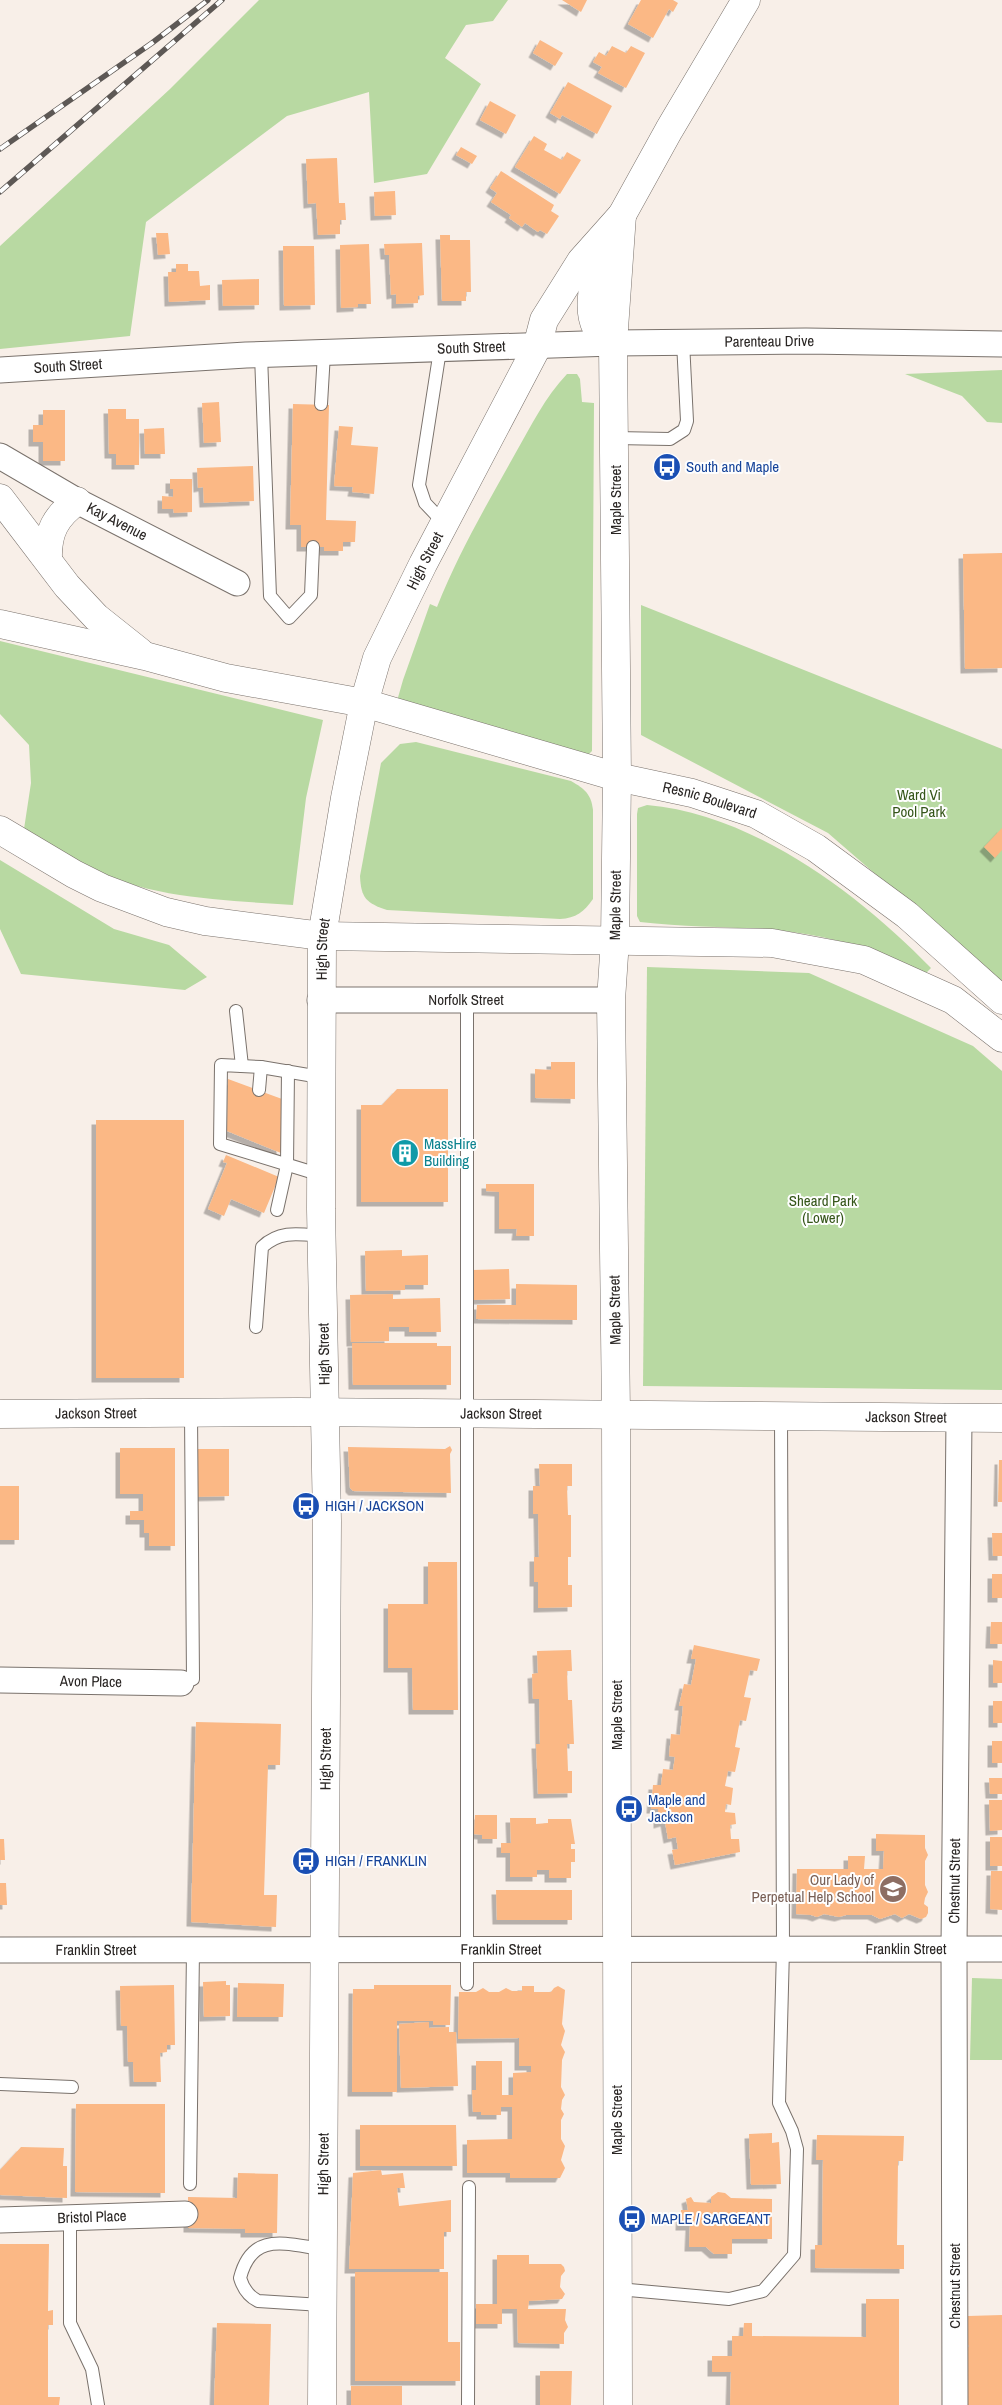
<svg xmlns="http://www.w3.org/2000/svg" width="1002" height="2405" viewBox="0 0 1002 2405" font-family="'Archivo Narrow',sans-serif">
<defs>
<filter id="shadow"><feDropShadow dx="-4.5" dy="4.5" stdDeviation="0" flood-color="#0004"/></filter>
</defs>
<rect width="100%" height="100%" fill="#f8efe8"/>
<g fill="#b8d9a2">
<path d="M259,0H508L493,21L466,25L445,58L481,84L427,174L374,183L369,92L287,116L146,222L130,336L0,349V246L170,89Z"/>
<path d="M1002,370V423L987,422L962,396L905,374Z"/>
<path d="M567,374H577L580,379L582,402L594,403L592,751L588,755L397,701L403,680L430,604L437,607C458,554 487,504 515,454C531,426 545,397 567,374Z"/>
<path d="M641,605L1002,749V984L828,833L641,735Z"/>
<path d="M0,641L323,720L306,798L293,905C225,900 149,899 87,867C66,856 45,841 24,829L31,783L29,745L0,714Z"/>
<path d="M416,742L571,781C585,789 591,794 593,810V899C584,912 576,918 560,919L387,910C366,903 361,898 360,876L381,763L400,744Z"/>
<path d="M647,805C753,814 859,894 931,968L926,973C893,957 858,945 822,937C762,925 700,929 640,922L637,916V814L638,808Z"/>
<path d="M0,860L114,929L169,945L207,977L185,990L21,974L0,929Z"/>
<path d="M647,967L809,973L973,1046L1002,1071V1390L643,1386Z"/>
<path d="M972,1978L1002,1979V2060H970Z"/>
</g>
<g fill="#fbb885" filter="url(#shadow)">
<path d="M562,0H587L581,12Z"/>
<path d="M641,0H673L678,3L673,12L669,9L653,38L628,24Z"/>
<path d="M540,40L563,53L555,66L533,53Z"/>
<path d="M612,46L626,53L631,46L645,53L626,88L598,73L602,67L593,62L599,52L606,56Z"/>
<path d="M568,82L612,106L597,134L562,115L560,119L550,113Z"/>
<path d="M490,101L516,115L506,134L480,120Z"/>
<path d="M534,136L547,144L544,150L562,160L567,152L581,160L560,194L515,167Z"/>
<path d="M461,147L477,156L472,164L456,155Z"/>
<path d="M337,158L339,203H345L346,220H340V234L318,235L316,203L308,204L306,159Z"/>
<path d="M501,171L554,205L551,211L559,216L547,234L540,230L538,232L525,223L522,227L509,218L511,215L491,202L497,193L490,188Z"/>
<path d="M395,191L396,215L375,216L374,192Z"/>
<path d="M156,233H168L170,254L158,255Z"/>
<path d="M440,235H450V240H470L471,292H466V301H442Z"/>
<path d="M422,243L424,295L418,296V303L396,304V294L391,295L389,255H385L384,244Z"/>
<path d="M369,244L371,304H358V307L341,308L340,245Z"/>
<path d="M283,246H314L315,305L284,306Z"/>
<path d="M176,264H188V271H199L200,286L210,285V300L169,302L168,272H176Z"/>
<path d="M259,279V305L223,306L222,280Z"/>
<path d="M219,402L221,442L204,443L202,403Z"/>
<path d="M293,404L329,405L326,520L356,521L355,542H343V551H324V547H301V525H290Z"/>
<path d="M108,409H126V419H139V465H116V454H109Z"/>
<path d="M43,410H65V461H43V442H33V425H43Z"/>
<path d="M339,426L353,427L351,445L378,447L374,494L352,492L353,487L334,486Z"/>
<path d="M164,428L165,454H145L144,429Z"/>
<path d="M253,466L254,501L204,503L203,487L198,488L197,468Z"/>
<path d="M170,479H192V512L174,513L173,509H162V496L173,497V489H170Z"/>
<path d="M1002,553V668L965,669L963,554Z"/>
<path d="M1002,828V850L995,858L984,847Z"/>
<path d="M551,1062H575V1099L535,1098V1069L551,1070Z"/>
<path d="M228,1079L282,1099L281,1153L227,1131Z"/>
<path d="M397,1089H448V1202H361V1105H382Z"/>
<rect x="96" y="1120" width="88" height="258"/>
<path d="M226,1155L279,1177L264,1213L231,1199L224,1216L208,1209L227,1163L223,1162Z"/>
<path d="M486,1184H534V1236H516L517,1229H499V1192L486,1191Z"/>
<path d="M402,1250V1256L428,1255V1285H405V1290L366,1291L365,1251Z"/>
<path d="M509,1269L510,1299L473,1300L472,1270Z"/>
<path d="M516,1284L577,1285V1320L476,1319L477,1305H516Z"/>
<path d="M393,1294V1299L440,1298L441,1332H409V1327H389V1341L351,1342L350,1295Z"/>
<path d="M352,1343H437V1346H451V1385H353Z"/>
<path d="M450,1446L452,1450L450,1454L451,1493L353,1491L350,1488L348,1447L445,1449Z"/>
<path d="M120,1448H175V1546H149V1533H144V1520H130V1511H143V1494H120Z"/>
<path d="M194,1449H229V1496L194,1497Z"/>
<path d="M999,1460H1002V1502H998Z"/>
<path d="M539,1464H572V1486H567L568,1515H571V1557H568V1585H572V1607L538,1608V1582H534V1557H539L538,1514H533V1486H540Z"/>
<rect x="0" y="1486" width="19" height="54"/>
<path d="M992,1533H1002V1556H993Z"/>
<path d="M428,1562H457L458,1710H413L412,1668H388V1604H428Z"/>
<rect x="992" y="1574" width="10" height="24"/>
<path d="M991,1622H1002V1644H990Z"/>
<path d="M694,1645L760,1659L757,1671L750,1670L744,1697L751,1698L746,1721L740,1720L735,1747L740,1748L735,1772L728,1771L725,1786L733,1788L731,1805L726,1804L725,1812L735,1813L736,1824L730,1825L731,1839H739L740,1852L675,1865L672,1850L678,1849L676,1837L668,1839L665,1822L658,1824V1809H651L653,1785H661L663,1769L673,1770L675,1757L669,1756L671,1734L680,1735L683,1706H679L684,1684L691,1685L696,1659H691Z"/>
<path d="M571,1650L572,1671H567L568,1700H572L574,1744H567L568,1771H572V1793L538,1794L536,1744H540L539,1699H533L532,1674L538,1673L537,1651Z"/>
<path d="M993,1660L1002,1661V1683H993Z"/>
<rect x="993" y="1701" width="9" height="22"/>
<path d="M196,1722L281,1724L280,1765H268L264,1895H277L276,1927L191,1922Z"/>
<rect x="992" y="1741" width="10" height="22"/>
<path d="M989,1778H1002V1794H990Z"/>
<path d="M989,1800H1002V1830L990,1831Z"/>
<path d="M475,1815H497V1839H482V1835L474,1834Z"/>
<path d="M510,1818H536V1824L548,1823V1819H571L575,1844H571V1849H575V1862H571V1878H549V1870H537V1877H510V1853H501V1843H511Z"/>
<path d="M876,1834L925,1835V1848L928,1855L925,1861V1885L928,1892L925,1898L924,1904L928,1907V1913L926,1917L921,1919L909,1914L902,1918L895,1914L880,1919L872,1915H846L839,1917L824,1914L817,1917L811,1915L796,1914L797,1869H848V1856H865L864,1869H883L884,1851H876Z"/>
<rect x="990" y="1837" width="12" height="29"/>
<path d="M0,1839H4L5,1860H0Z"/>
<path d="M991,1871H1002V1910L990,1909Z"/>
<path d="M0,1883H6L7,1905H0Z"/>
<path d="M496,1890H572V1920H497Z"/>
<path d="M226,1981V1985H230V2016L204,2017L203,1982Z"/>
<path d="M238,1983L284,1984L283,2017H237Z"/>
<path d="M174,1985L175,2045H167V2052L160,2053L161,2082H134L133,2062H128L127,2026H121L120,1986Z"/>
<path d="M374,1985H451L450,2025H433V2021H397V2092H352L353,1989H374Z"/>
<path d="M522,1986H534V1992H551L554,1988L558,1986L565,1990L562,2024L565,2031L561,2045L565,2052L562,2060L561,2087L565,2095L562,2100L561,2109L564,2114L561,2120V2139L565,2146L561,2160L565,2168L560,2178H510V2173H467V2140L512,2139V2107H501V2115H481V2112H473L472,2090H476V2061H502V2095H513V2073L531,2072V2066H519V2038L458,2039L459,1992H476L483,1988L489,1992H499L506,1988L512,1991H522Z"/>
<path d="M429,2022V2028L449,2027V2032H456L458,2086L401,2088L399,2024Z"/>
<path d="M76,2104H165V2193L75,2192Z"/>
<path d="M360,2125H456L457,2166H360Z"/>
<path d="M772,2133V2143L779,2142L781,2184L751,2185L749,2134Z"/>
<path d="M817,2135L904,2136L903,2161H898L897,2245H904V2269L815,2268V2245H822L823,2160H816Z"/>
<path d="M21,2147L64,2148L63,2166H67V2198L0,2195V2170Z"/>
<path d="M381,2170L382,2175L403,2173L405,2188H397L399,2206L451,2200V2232H444V2269H349L353,2173Z"/>
<path d="M238,2173L278,2174L277,2233H245V2229L188,2228V2197L237,2198Z"/>
<path d="M718,2192L725,2193L731,2198L772,2199V2239H732V2254H714L706,2247H689L690,2226H680L681,2210H688L686,2199L691,2197L694,2202L711,2203V2197Z"/>
<path d="M0,2244H49L48,2311L53,2310V2325H48V2397H60L59,2405H0Z"/>
<path d="M497,2255H529V2264H561L564,2267L565,2271L561,2276L560,2287L565,2294L562,2299L529,2301L528,2309H566L565,2320L568,2327L564,2333V2344L518,2343L517,2309H526H502V2324H476V2304H497Z"/>
<path d="M355,2272H448V2342H460V2381H355Z"/>
<path d="M866,2299H899V2405H730L731,2372H712V2356H732V2336H743L744,2323H752V2336L866,2337Z"/>
<path d="M1002,2315V2405H968L966,2395L968,2391V2368L965,2363V2352L969,2346L966,2342L968,2316Z"/>
<path d="M217,2323L271,2324L269,2405H214Z"/>
<path d="M540,2371H572L571,2405H540Z"/>
<rect x="351" y="2386" width="51" height="19"/>
</g>
<g fill="none" stroke-linecap="round" stroke-linejoin="round">
<g stroke="#7a726c" stroke-width="14">
<g id="lane">
<path d="M440,350L419,485L425,503L444,523"/>
<path d="M261,355L270,596L289,618L311,595L313,547"/>
<path d="M321,404L324,353"/>
<path d="M615,438L670,439L684,430L687,421L683,342"/>
<path d="M467,1000V1984"/>
<path d="M236,1011L242,1066"/>
<path d="M320,1077L261,1067L221,1065L220,1144L321,1175"/>
<path d="M259,1090L261,1067"/>
<path d="M277,1210L287,1165L288,1071"/>
<path d="M256,1327L262,1247C280,1230 299,1234 322,1236"/>
<path d="M181,1683L193,1679L191,1413"/>
<path d="M0,2084L72,2087"/>
<path d="M190,2184L193,1950"/>
<path d="M70,2218V2323L92,2369L98,2405"/>
<path d="M618,2289L729,2299L763,2291L794,2255L797,2149L792,2131L779,2103L783,1949L781,1416"/>
<path d="M322,2305L258,2301C248,2296 243,2288 240,2278C252,2231 285,2244 322,2249"/>
<path d="M468,2405L469,2187"/>
</g>
</g>
<g stroke="#7a726c" stroke-width="27">
<g id="street">
<path id="s1" d="M0,370L246,355L613,343L806,341L1002,344"/>
<path id="s2" d="M0,456L77,501L237,583"/>
<path id="s3" d="M320,1000H611"/>
<path id="s4" d="M0,1680L181,1683"/>
<path id="s5" d="M0,1950L1002,1949"/>
<path id="s6" d="M0,2220L185,2214"/>
<path id="s7" d="M955,2405L954,1948L959,1418"/>
</g>
</g>
<g stroke="#7a726c" stroke-width="29">
<g id="secondary">
<path d="M610,239C599,260 584,303 596,327C599,332 608,338 613,343"/>
<path id="s8" d="M0,1414L298,1412L1002,1418"/>
<path id="s9" d="M322,2405L327,1521L321,1209L322,936L345,798L364,703L377,658L423,564L537,347L544,320L581,261L622,215L669,130L746,0"/>
<path id="s10" d="M618,2405L616,1414L611,1000L615,940L617,777L613,343L622,215"/>
</g>
</g>
<g stroke="#7a726c" stroke-width="29">
<g id="primary">
<path id="s11" d="M364,703L617,777L692,793L756,814L816,848L907,915L1002,1000"/>
<path d="M322,936L772,943L864,960L953,1000L1002,1038"/>
</g>
</g>
<g stroke="#7a726c" stroke-width="29">
<g id="highway">
<path d="M0,498L67,586L96,617L140,652"/>
<path d="M48,559C47,532 56,516 77,501"/>
<path d="M0,624L145,656L226,678L364,703"/>
<path d="M0,830L74,874L102,888L166,912L205,921L322,936"/>
</g>
</g>
<use href="#lane" stroke="#fff" stroke-width="12"/>
<use href="#street" stroke="#fff" stroke-width="25"/>
<use href="#secondary" stroke="#fff" stroke-width="28"/>
<use href="#primary" stroke="#fff" stroke-width="28"/>
<use href="#highway" stroke="#fff" stroke-width="28"/>
<g stroke="#5d5855" stroke-width="5.5">
<g id="rail">
<path d="M0,149L152,43L208,0"/>
<path d="M0,192L222,0"/>
</g>
</g>
<use href="#rail" stroke="#fefefe" stroke-width="4" stroke-dasharray="11" stroke-linecap="butt"/>
</g>
<defs>
<g id="bus-disc" transform="scale(1.4375)"><circle r="9.5" fill="#1a4fb4" stroke="#fefefe"/><path d="M-5-6H5V4H4V6H2V4H-2V6H-4V4H-5ZM-3.5-4V0h7V-4ZM-3.5 1.2v1.5H-2V1.2ZM2 1.2v1.5H3.5V1.2Z" fill="#fff"/></g>
<g id="building-disc" transform="scale(1.4375)"><circle r="9.5" fill="#0f9aa8" stroke="#fefefe"/><path d="M-4-6H4V6H1V3H-1V6H-4ZM-2.5-4.3h1.7v1.8h-1.7ZM.8-4.3h1.7v1.8H.8ZM-2.5-1h1.7V.8h-1.7ZM.8-1h1.7V.8H.8Z" fill="#fff"/></g>
<g id="school-disc" transform="scale(1.4375)"><circle r="9.5" fill="#8d6e63" stroke="#fefefe"/><path d="M0-5L7-2L0 1L-7-2ZM-4 1L0 2.5L4 1V4Q0 6-4 4Z" fill="#fff"/></g>
</defs>
<g fill-rule="evenodd">
<use href="#bus-disc" x="667" y="467"/>
<use href="#building-disc" x="405" y="1153"/>
<use href="#bus-disc" x="306" y="1506"/>
<use href="#bus-disc" x="629" y="1809"/>
<use href="#bus-disc" x="306" y="1861"/>
<use href="#school-disc" x="893" y="1889"/>
<use href="#bus-disc" x="632" y="2219"/>
</g>
<g text-anchor="middle" stroke-width="4" stroke-linejoin="round" paint-order="stroke">
<g font-size="15" fill="#292523" stroke="#fefefe">
<text dy="5" stroke="none"><textPath href="#s1" startOffset="770">Parenteau Drive</textPath></text>
<text dy="5" stroke="none"><textPath href="#s1" startOffset="472">South Street</textPath></text>
<text dy="5" stroke="none"><textPath href="#s1" startOffset="68">South Street</textPath></text>
<text transform="translate(616 500) rotate(-90)" y="5">Maple Street</text>
<text dy="5" stroke="none"><textPath href="#s2" startOffset="134">Kay Avenue</textPath></text>
<text dy="5" stroke="none"><textPath href="#s9" startOffset="1861">High Street</textPath></text>
<text dy="5" stroke="none"><textPath href="#s11" startOffset="359">Resnic Boulevard</textPath></text>
<text dy="5" stroke="none"><textPath href="#s10" startOffset="1500">Maple Street</textPath></text>
<text dy="5" stroke="none"><textPath href="#s9" startOffset="1456">High Street</textPath></text>
<text dy="5" stroke="none"><textPath href="#s3" startOffset="146">Norfolk Street</textPath></text>
<text transform="translate(615 1310) rotate(-91)" y="5">Maple Street</text>
<text transform="translate(324 1354) rotate(-91)" y="5">High Street</text>
<text dy="5" stroke="none"><textPath href="#s8" startOffset="501">Jackson Street</textPath></text>
<text dy="5" stroke="none"><textPath href="#s8" startOffset="96">Jackson Street</textPath></text>
<text dy="5" stroke="none"><textPath href="#s8" startOffset="906">Jackson Street</textPath></text>
<text dy="5" stroke="none"><textPath href="#s4" startOffset="91">Avon Place</textPath></text>
<text transform="translate(617 1715) rotate(-90)" y="5">Maple Street</text>
<text dy="5" stroke="none"><textPath href="#s9" startOffset="646">High Street</textPath></text>
<text dy="5" stroke="none"><textPath href="#s7" startOffset="524">Chestnut Street</textPath></text>
<text dy="5" stroke="none"><textPath href="#s5" startOffset="906">Franklin Street</textPath></text>
<text dy="5" stroke="none"><textPath href="#s5" startOffset="96">Franklin Street</textPath></text>
<text dy="5" stroke="none"><textPath href="#s5" startOffset="501">Franklin Street</textPath></text>
<text transform="translate(617 2120) rotate(-90)" y="5">Maple Street</text>
<text dy="5" stroke="none"><textPath href="#s9" startOffset="241">High Street</textPath></text>
<text dy="5" stroke="none"><textPath href="#s6" startOffset="92">Bristol Place</textPath></text>
<text transform="translate(955 2286) rotate(-90)" y="5">Chestnut Street</text>
</g>
<g font-size="15" fill="#164399" stroke="#fefefe" text-anchor="start">
<text x="686" y="472">South and Maple</text>
<text x="325" y="1511">HIGH / JACKSON</text>
<text x="648" y="1805">Maple and<tspan x="648" dy="17">Jackson</tspan></text>
<text x="325" y="1866">HIGH / FRANKLIN</text>
<text x="651" y="2224">MAPLE / SARGEANT</text>
</g>
<g font-size="15" fill="#355519" stroke="#fefefe">
<text x="919" y="800">Ward Vi<tspan x="919" dy="17">Pool Park</tspan></text>
<text x="823" y="1206">Sheard Park<tspan x="823" dy="17">(Lower)</tspan></text>
</g>
<g font-size="15" fill="#0d838f" stroke="#fefefe" text-anchor="start">
<text x="424" y="1149">MassHire<tspan x="424" dy="17">Building</tspan></text>
</g>
<g font-size="15" fill="#785e54" stroke="#fefefe" text-anchor="end">
<text x="874" y="1885">Our Lady of<tspan x="874" dy="17">Perpetual Help School</tspan></text>
</g>
</g>
</svg>
